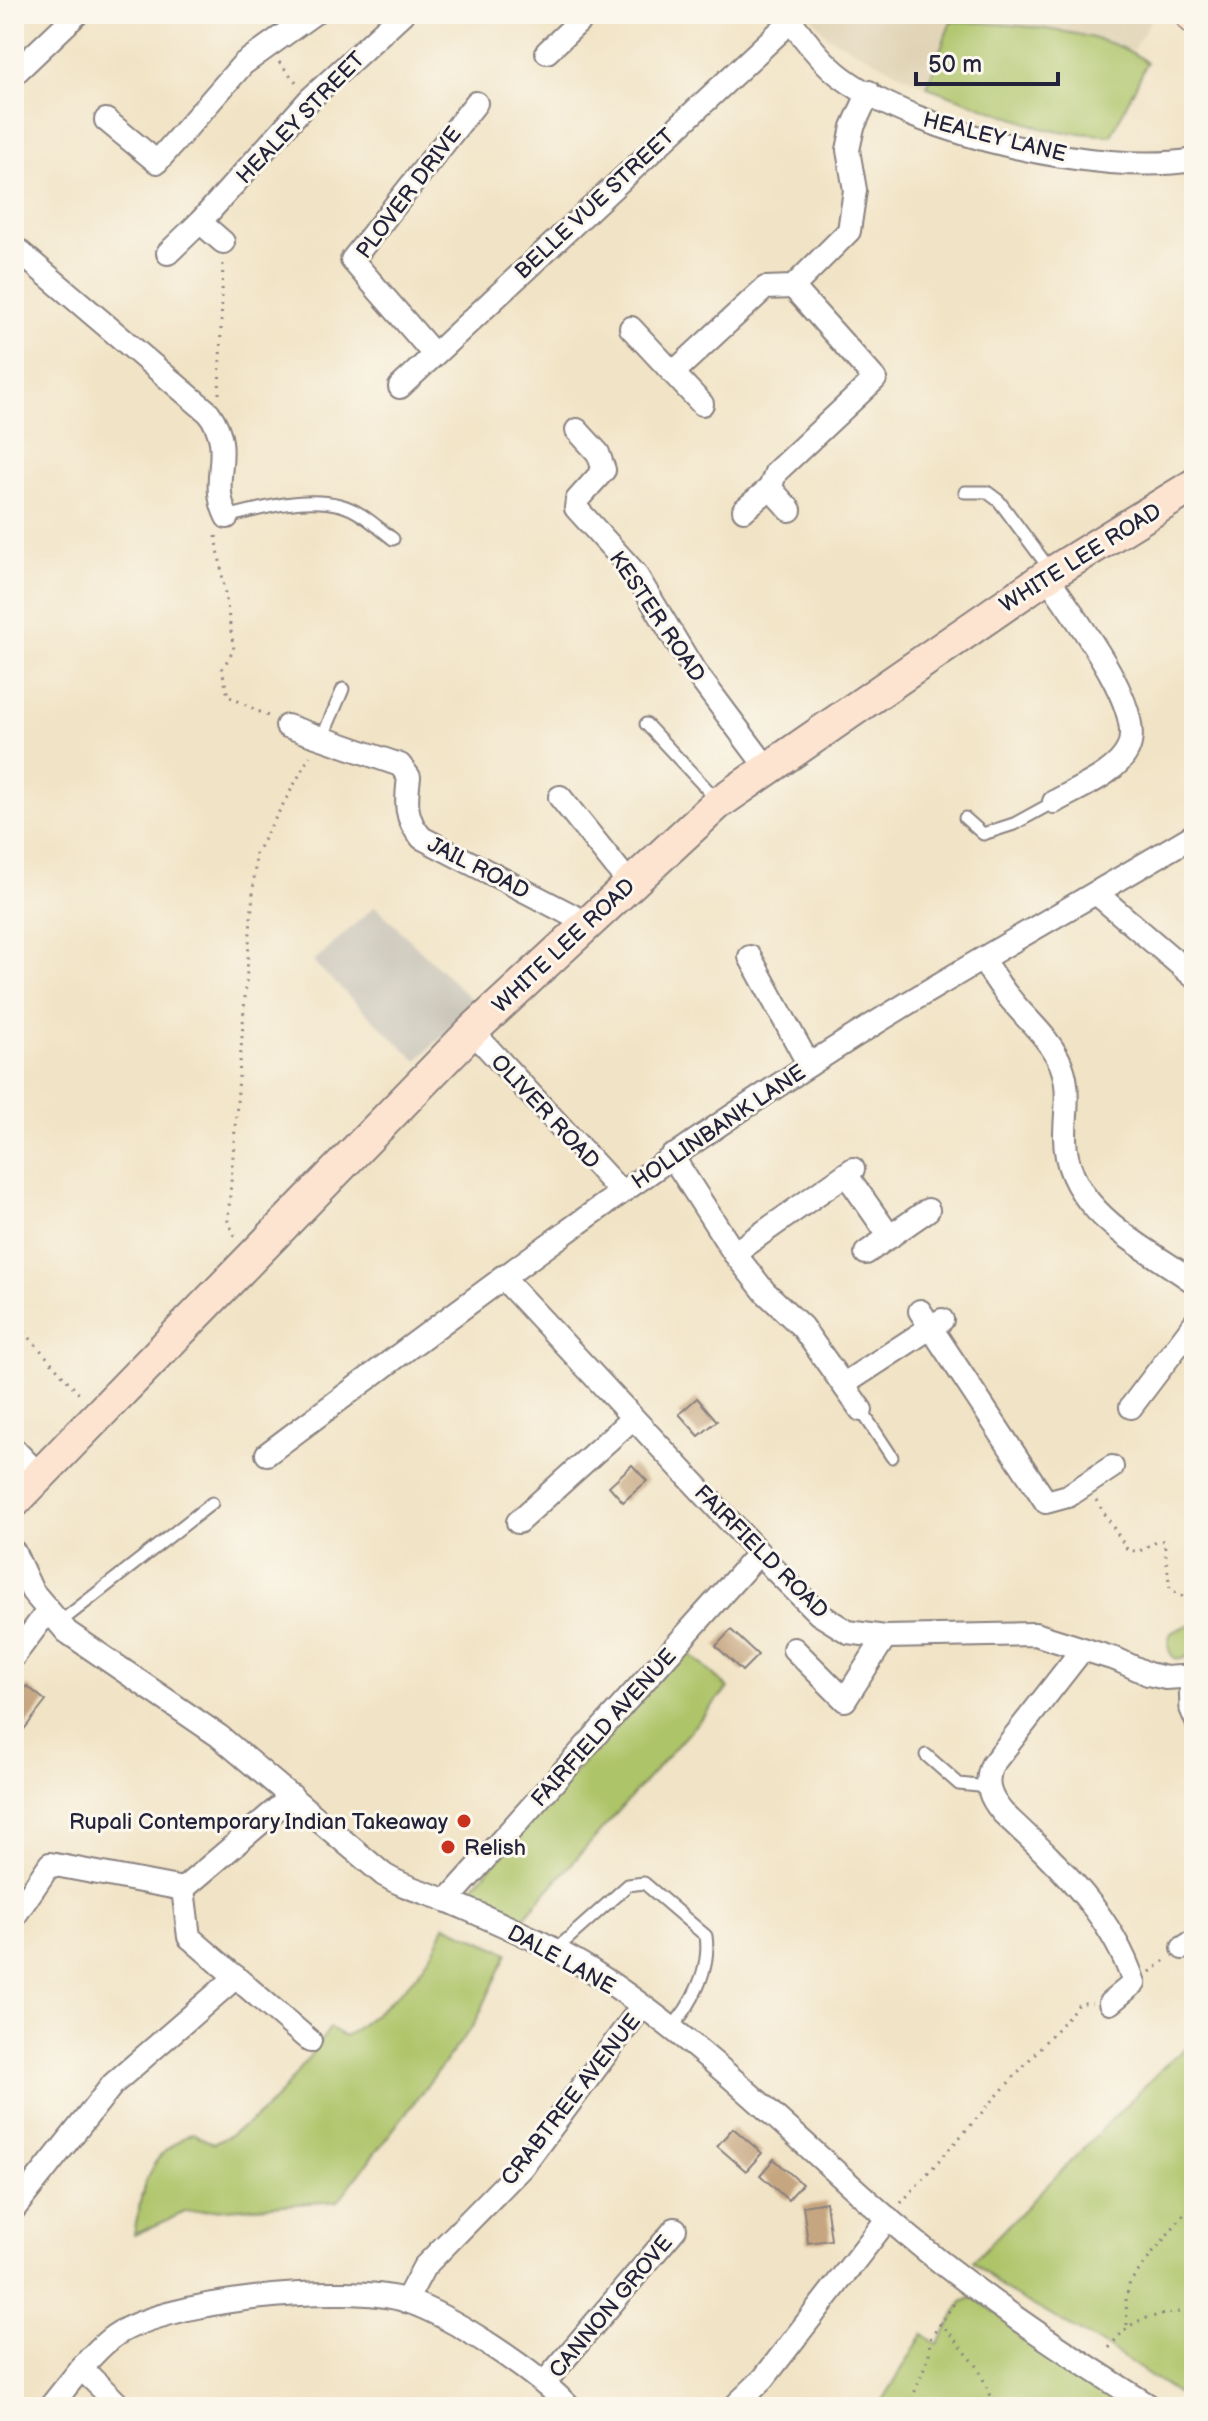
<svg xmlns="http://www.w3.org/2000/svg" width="1208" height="2421" viewBox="0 0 1208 2421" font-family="'Balsamiq Sans',sans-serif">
<rect width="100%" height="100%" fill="#fbf7ec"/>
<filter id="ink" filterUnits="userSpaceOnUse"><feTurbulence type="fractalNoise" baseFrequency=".0125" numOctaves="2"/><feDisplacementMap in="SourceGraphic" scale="16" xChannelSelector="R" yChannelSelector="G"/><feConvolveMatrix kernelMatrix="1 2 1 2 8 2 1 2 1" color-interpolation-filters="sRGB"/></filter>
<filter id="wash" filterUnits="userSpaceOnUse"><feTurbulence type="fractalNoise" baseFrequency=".006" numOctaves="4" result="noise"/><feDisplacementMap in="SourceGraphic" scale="32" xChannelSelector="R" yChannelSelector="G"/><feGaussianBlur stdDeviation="1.8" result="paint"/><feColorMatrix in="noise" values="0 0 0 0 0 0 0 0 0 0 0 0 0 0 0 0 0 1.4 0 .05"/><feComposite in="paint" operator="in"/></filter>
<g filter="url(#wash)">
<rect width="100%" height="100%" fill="#f1e3c5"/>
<path fill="#e0d3b5" d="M810,14H1155L1133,50L1035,26L951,21L927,87L827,36Z"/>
<path fill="#c9c4b8" d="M375,906L475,1003L417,1061L313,962Z"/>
<g fill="#aec469" stroke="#687352" stroke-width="2">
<path d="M951,21C1003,24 1108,28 1147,63L1111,136L1047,130L927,87Z"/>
<path d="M1187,1625L1194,1627V1653L1182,1659L1174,1658C1167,1650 1167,1643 1171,1633Z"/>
<path d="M685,1649L728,1688L519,1923L472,1902L467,1893Z"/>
<path d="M445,1925L508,1953L475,2023L338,2201L185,2212L134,2235C143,2188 144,2155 193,2133L213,2144C272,2116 293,2078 330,2028L345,2037C386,2006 428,1975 445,1925Z"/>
<path d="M1194,2044V2405L1109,2348L1004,2289L973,2261L1172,2058Z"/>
<path d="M973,2297L1137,2407H879L923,2334L938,2345L962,2302Z"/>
</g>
<g id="blocks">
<g fill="#c6a680">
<path d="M697,1398L717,1421L699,1436L679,1414Z"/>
<path d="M632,1465L647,1481L623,1502L609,1486Z"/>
<path d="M731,1630L758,1655L742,1671L716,1646Z"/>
<path d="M27,1686L46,1701L18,1737L14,1734V1703Z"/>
<path d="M733,2128L762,2153L746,2171L717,2146Z"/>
<path d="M774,2159L802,2184L788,2200L760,2175Z"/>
<path d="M826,2202L831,2240L808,2243L803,2206Z"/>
</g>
</g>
</g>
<g filter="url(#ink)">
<use href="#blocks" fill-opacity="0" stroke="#8a8280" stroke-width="2"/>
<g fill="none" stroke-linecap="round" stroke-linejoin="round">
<g stroke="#8a8280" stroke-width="15">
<g id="lane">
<path d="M965,492H987L999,501L1052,572"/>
<path d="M227,517C262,508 304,496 340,505C360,510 377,527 393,539"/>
<path d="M646,724L719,802"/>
<path d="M322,738L343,689"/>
<path d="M965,818L983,834L1014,824L1054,802"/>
<path d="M861,1410L892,1457"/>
<path d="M59,1623L212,1503"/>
<path d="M1185,1679L1186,1710L1194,1729"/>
<path d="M926,1755L959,1784L988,1787"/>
<path d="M554,1951L628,1885L644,1883L706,1936C711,1968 692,2006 670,2029"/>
</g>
</g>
<g stroke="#8a8280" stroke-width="26">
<g id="street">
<path d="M786,14C801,35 822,63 843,78C920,135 1100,176 1194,160"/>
<path d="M547,52L587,14"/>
<path d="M14,74L77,14"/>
<path d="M106,120L157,162L243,64L313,14"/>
<path d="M200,222L223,242"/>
<path d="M14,247L209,413C237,453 207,477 227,517"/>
<path d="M168,253L200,222L310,99L402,14"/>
<path d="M631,328L702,404"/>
<path d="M432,352L352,260L476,103"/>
<path d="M673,373L765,288L793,287L849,231L855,190L848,150L853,127L869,92"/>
<path d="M400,387L791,21"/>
<path d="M577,430L598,453L604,470L577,500L576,508L635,573L693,669L767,768"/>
<path d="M770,488L790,510"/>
<path d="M744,510L770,488L776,472L875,379L793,287"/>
<path d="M1047,576C1070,612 1147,708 1128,749C1117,774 1076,789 1054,802"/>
<path d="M287,726L400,765L409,777C406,801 404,819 422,838L587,923"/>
<path d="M560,797L629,883"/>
<path d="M1096,893L1194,977"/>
<path d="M750,957L809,1065"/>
<path d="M983,961C993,974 1001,989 1012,1001C1028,1021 1046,1035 1058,1058C1072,1085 1065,1108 1065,1137C1065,1210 1141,1244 1194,1282"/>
<path d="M472,1031L620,1191"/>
<path d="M672,1156L734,1253L765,1292L802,1327L861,1410"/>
<path d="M846,1174L890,1237"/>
<path d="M734,1253L853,1169"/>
<path d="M866,1253L928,1210"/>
<path d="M502,1277L775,1570L819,1614L848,1632L885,1637L1035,1634L1118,1660L1148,1674L1166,1678L1194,1676"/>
<path d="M920,1311L1046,1502L1068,1496L1112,1467"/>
<path d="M844,1384L942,1320"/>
<path d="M1131,1407L1194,1324"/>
<path d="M14,1449L39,1475"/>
<path d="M267,1454C444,1321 620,1188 806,1067C932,985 1065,912 1194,835"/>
<path d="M518,1522L633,1418"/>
<path d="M14,1552L32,1591L67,1632L219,1736L384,1875C407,1889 426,1892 451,1902C501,1924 557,1947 603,1978C705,2046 793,2135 885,2216C967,2288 1059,2349 1151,2407"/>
<path d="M794,1649L845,1700L885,1637"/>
<path d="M1081,1651L992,1765C984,1784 990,1798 1003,1813C1056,1863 1111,1912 1134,1983L1110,2003"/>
<path d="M14,1656L47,1612"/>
<path d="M183,1889L189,1937L310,2041"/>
<path d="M447,1901L759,1553"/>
<path d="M14,1917L50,1864L183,1889L292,1796"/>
<path d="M1183,1948L1194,1941"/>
<path d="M14,2209L113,2084L236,1977"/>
<path d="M406,2301L424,2267L522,2167L642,2006"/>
<path d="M81,2368L121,2407"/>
<path d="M545,2382L675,2229"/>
<path d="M50,2407C69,2384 87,2358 110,2339C157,2300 350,2281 407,2301C454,2317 536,2372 569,2407"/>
<path d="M734,2407L764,2378L888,2218"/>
</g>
</g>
<g stroke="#8a8280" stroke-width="36">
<g id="secondary">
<path d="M1191,14L1194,18"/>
<path d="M14,1502L472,1031L717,804L1047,576L1194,485"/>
</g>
</g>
<g stroke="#8a8280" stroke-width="3" stroke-dasharray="2 6" stroke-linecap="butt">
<path d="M279,62L298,84"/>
<path d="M219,394L223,262"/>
<path d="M216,536L234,650L222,669L228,696L270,717"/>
<path d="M235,1236L228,1221L256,853L310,756"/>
<path d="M14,1320L80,1395"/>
<path d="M1096,1500L1127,1549L1138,1552L1158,1540L1164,1541L1170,1589L1194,1603"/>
<path d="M1150,1972L1166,1960"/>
<path d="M901,2203L1080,2003H1092"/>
<path d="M940,2322L977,2366L996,2407"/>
<path d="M1127,2325L1126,2298L1130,2282L1194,2201"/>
<path d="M1109,2348C1132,2318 1142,2318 1179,2312L1194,2322"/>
<path d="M909,2407L929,2355L930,2339L957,2299"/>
</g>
<use href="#lane" stroke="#fff" stroke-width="11"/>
<use href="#street" stroke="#fff" stroke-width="22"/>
<use href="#secondary" stroke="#fde4d0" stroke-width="32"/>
</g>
</g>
<g fill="#c8321e" stroke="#fbf7ec" stroke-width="3">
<circle cx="464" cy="1821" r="8"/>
<circle cx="448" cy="1847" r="8"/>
</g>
<g text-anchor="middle" stroke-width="6" stroke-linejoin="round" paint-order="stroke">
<g font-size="22" fill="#22223b" stroke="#fbf7ec">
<text transform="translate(300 117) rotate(-46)" y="8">HEALEY STREET</text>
<text transform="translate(995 136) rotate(14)" y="8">HEALEY LANE</text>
<text transform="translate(408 192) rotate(-53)" y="8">PLOVER DRIVE</text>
<text transform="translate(594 203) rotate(-43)" y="8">BELLE VUE STREET</text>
<text transform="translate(1080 557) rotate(-32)" y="8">WHITE LEE ROAD</text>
<text transform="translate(658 616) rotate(56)" y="8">KESTER ROAD</text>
<text transform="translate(479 867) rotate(27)" y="8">JAIL ROAD</text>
<text transform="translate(563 945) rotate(-43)" y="8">WHITE LEE ROAD</text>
<text transform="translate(546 1111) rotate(47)" y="8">OLIVER ROAD</text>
<text transform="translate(718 1126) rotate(-34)" y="8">HOLLINBANK LANE</text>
<text transform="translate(762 1551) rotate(45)" y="8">FAIRFIELD ROAD</text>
<text transform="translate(603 1727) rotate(-48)" y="8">FAIRFIELD AVENUE</text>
<text transform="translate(562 1959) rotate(29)" y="8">DALE LANE</text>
<text transform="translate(570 2099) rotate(-52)" y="8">CRABTREE AVENUE</text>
<text transform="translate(610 2306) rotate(-50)" y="8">CANNON GROVE</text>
</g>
<g font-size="22" fill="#22223b" stroke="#fbf7ec" text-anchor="end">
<text x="448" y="1829">Rupali Contemporary Indian Takeaway</text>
<text x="464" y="1855" text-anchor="start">Relish</text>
</g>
</g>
<rect width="1208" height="2421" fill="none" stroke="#fbf7ec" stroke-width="48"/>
<path d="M916 72v12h142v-12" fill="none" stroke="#22223b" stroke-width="4"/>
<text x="928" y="72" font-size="24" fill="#22223b" stroke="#fbf7ec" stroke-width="6" paint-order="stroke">50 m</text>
</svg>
